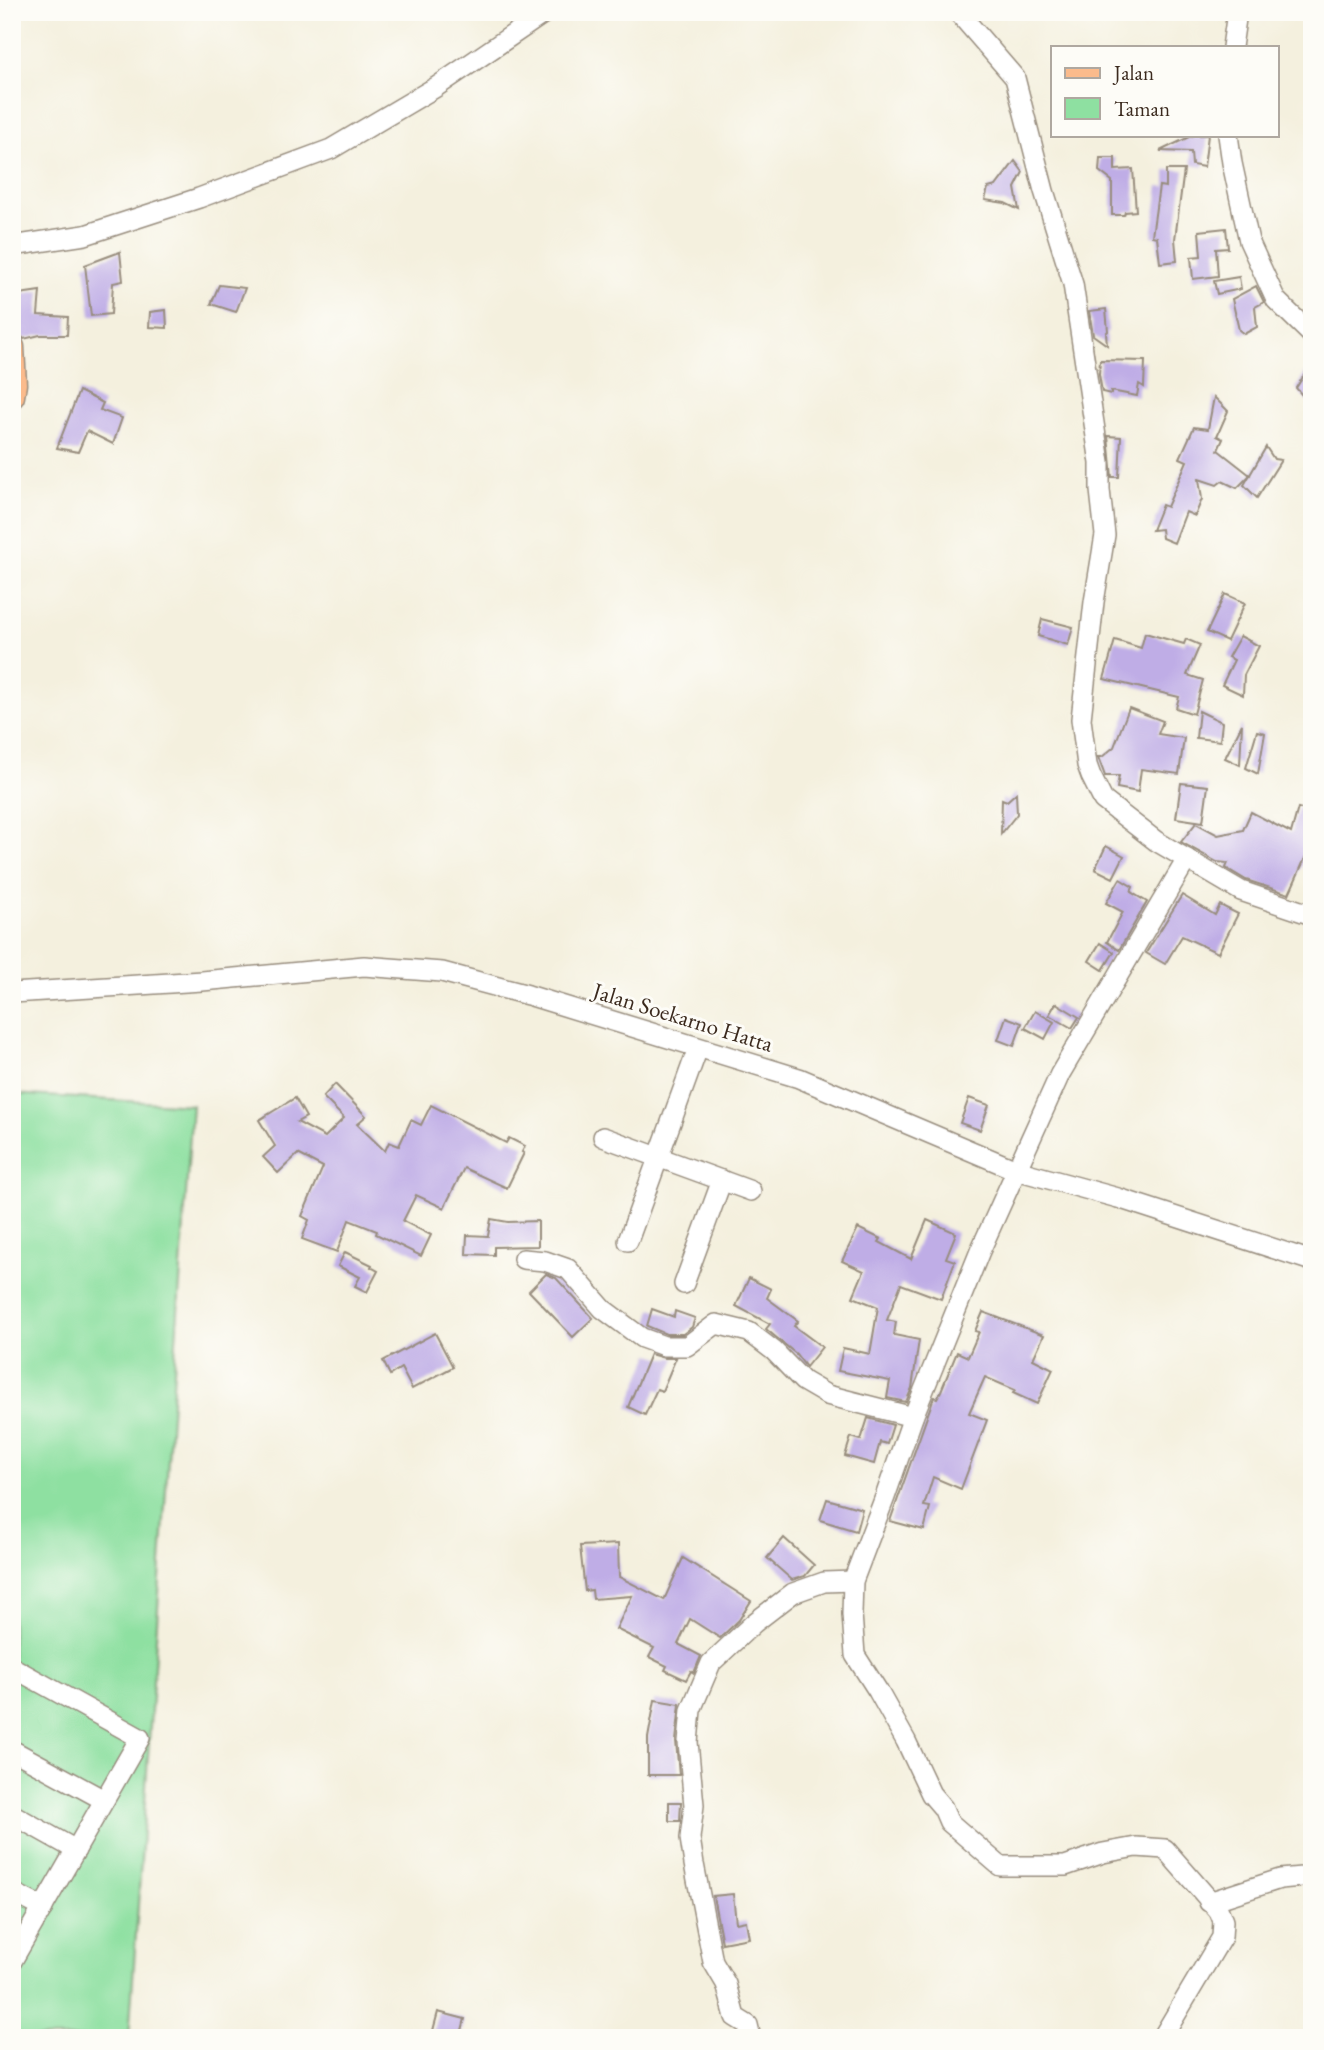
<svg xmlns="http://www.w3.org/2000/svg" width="1324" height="2050" viewBox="0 0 1324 2050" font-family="'EB Garamond',serif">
<rect width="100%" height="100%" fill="#fdfcf7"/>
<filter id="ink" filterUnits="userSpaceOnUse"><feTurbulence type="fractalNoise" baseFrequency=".0143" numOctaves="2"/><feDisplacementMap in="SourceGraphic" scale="14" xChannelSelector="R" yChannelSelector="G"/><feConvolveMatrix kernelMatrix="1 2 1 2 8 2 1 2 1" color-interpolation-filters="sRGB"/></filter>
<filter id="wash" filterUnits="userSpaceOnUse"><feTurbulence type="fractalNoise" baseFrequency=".00686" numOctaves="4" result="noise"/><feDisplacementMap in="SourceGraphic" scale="28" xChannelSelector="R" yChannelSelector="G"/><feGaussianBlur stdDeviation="1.57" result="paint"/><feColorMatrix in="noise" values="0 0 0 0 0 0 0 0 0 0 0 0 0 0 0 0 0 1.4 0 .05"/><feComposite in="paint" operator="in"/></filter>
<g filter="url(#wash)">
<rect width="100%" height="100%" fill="#f4f0de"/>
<path fill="#8ee0a1" stroke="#648560" stroke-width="2" d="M12,1094L192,1105L129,2038H12Z"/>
<g id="blocks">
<g fill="#bfade6">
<path d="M1193,135H1208L1204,167L1192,165L1191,152L1160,151Z"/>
<path d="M1100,158H1115V170L1133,169L1136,211L1125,212L1124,215H1112V181L1099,171Z"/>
<path d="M1015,161L1023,172L1015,188L1019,210L1005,203L985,200L988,188L996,186Z"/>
<path d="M1166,170H1184L1175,239L1177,261L1160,263L1157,237L1152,236L1159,186L1166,187Z"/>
<path d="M1226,228L1228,248L1216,249L1218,276L1193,279L1191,257L1201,256L1199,231Z"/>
<path d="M120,252L123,281L113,283L111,314L91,316L85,265Z"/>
<path d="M1239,277L1241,289L1217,294L1214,281Z"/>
<path d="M219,285L245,288L236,312L211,304Z"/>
<path d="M1256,286L1264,302L1255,307L1257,327L1244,334L1239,330L1232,299Z"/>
<path d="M40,291L38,315L68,317L67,335H40L24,339L21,336L17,314H14L12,295Z"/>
<path d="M1106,309L1108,331L1106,333L1107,345L1093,335L1089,311Z"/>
<path d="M166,310L167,328L149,327L150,312Z"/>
<path d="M1100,360L1145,361L1144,387L1139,384L1137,396L1111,391V394L1102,392L1099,374Z"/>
<path d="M1312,363V407L1296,388Z"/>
<path d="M79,391L103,403L100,410L122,418L113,444L87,431L78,452L57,448Z"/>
<path d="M1214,397L1228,411L1217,436L1223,439L1218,450L1250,475L1237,488L1222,481L1217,485L1199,479L1202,499L1195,516L1186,512L1174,543L1162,538L1161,529L1152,530L1162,505L1167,507L1187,461L1180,458L1194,427L1208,429Z"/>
<path d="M1108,436L1121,437L1119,477H1112Z"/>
<path d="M1266,447L1274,459L1281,460L1257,498L1244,485Z"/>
<path d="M1225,594L1245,603L1227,641L1207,632Z"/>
<path d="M1042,619L1073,627L1068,645L1038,636Z"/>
<path d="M1145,633L1184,644L1186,639L1200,645L1187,675L1203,680L1194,714L1176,708L1179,697L1104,679L1115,640L1141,648Z"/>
<path d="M1240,636L1259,646L1244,675L1243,695L1222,685L1234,660L1228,657Z"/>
<path d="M1129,708L1163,721L1158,734L1184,738L1179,774L1141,769L1138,792L1117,788L1119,776H1105L1098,757H1102L1114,747Z"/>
<path d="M1199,711L1222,722L1220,741L1196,738Z"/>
<path d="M1242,724L1240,765L1225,758Z"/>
<path d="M1257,731L1265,733L1258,774L1246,768Z"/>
<path d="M1181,783L1208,786L1203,822L1176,818Z"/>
<path d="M1016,793L1017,814L1001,834L1002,799L1007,801Z"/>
<path d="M1298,808L1312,812V843L1289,894L1246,880L1226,868L1228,863L1217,862L1181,842L1196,823L1218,835L1243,830L1251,812L1291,833Z"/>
<path d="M1106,846L1124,856L1113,878L1095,869Z"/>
<path d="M1120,879L1133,887L1131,892L1147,902L1119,950L1107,942L1123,912L1106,903Z"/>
<path d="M1182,895L1215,915L1220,905L1238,914L1218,953L1182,936L1165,964L1146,953Z"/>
<path d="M1100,943L1114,952L1103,970L1089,961Z"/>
<path d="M1056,1003L1079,1017L1072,1028L1049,1015Z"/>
<path d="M1035,1011L1054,1022L1045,1039L1025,1028Z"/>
<path d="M1006,1017L1022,1023L1014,1046L998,1040Z"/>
<path d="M335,1084L366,1116L357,1124L385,1151L389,1142L399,1146L411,1120L421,1125L431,1105L506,1143L509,1138L525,1146L522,1152L524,1153L507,1188L464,1168L444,1208L416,1195L403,1221L431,1235L421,1256L376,1234L377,1231L349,1220L337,1252L302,1239L309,1220L302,1216L323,1167L298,1154L278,1173L263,1157L275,1146L259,1120L295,1098L306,1117L297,1122L325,1137L344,1118L323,1097Z"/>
<path d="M969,1098L989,1105L980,1130L960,1123Z"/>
<path d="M491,1219L508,1222L538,1221V1246L494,1247V1255L466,1254L467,1235L488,1236Z"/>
<path d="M927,1220L956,1233L946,1258L955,1261L941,1299L901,1284L887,1320L896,1322L894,1335L919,1340L912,1388L906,1402L887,1398L890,1381L838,1371L843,1348L870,1354L878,1307L853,1297L864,1271L842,1261L858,1228L881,1239L879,1242L911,1259Z"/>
<path d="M345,1252L372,1265L371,1267L378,1271L367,1292L355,1286L360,1277L338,1266Z"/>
<path d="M546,1274L556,1278L593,1318L573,1337L529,1291Z"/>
<path d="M749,1278L771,1289L767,1298L798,1321L794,1326L822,1347L806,1367L796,1354L766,1329L770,1324L736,1306Z"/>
<path d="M652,1309L674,1317L675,1311L695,1318L692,1327L683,1334H666L647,1326Z"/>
<path d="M983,1312L1044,1335L1033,1359L1053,1369L1037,1404L1013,1393L1015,1390L985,1377L969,1413L987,1420L961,1489L933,1477L924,1506L930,1507L924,1530L890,1521L934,1397L937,1398L941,1391L957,1352L968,1357L979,1332L975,1331Z"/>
<path d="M435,1333L453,1367L412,1389L401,1368L390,1375L383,1361Z"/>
<path d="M650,1354L664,1358H676L662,1391L657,1389L645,1415L628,1407Z"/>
<path d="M868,1418L893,1425L887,1444L880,1442L874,1464L845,1456L851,1437L861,1440Z"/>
<path d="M827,1499L862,1509L856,1531L820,1520Z"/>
<path d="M784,1538L814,1565L805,1576L792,1580L767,1558Z"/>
<path d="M618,1544L619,1577L664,1600L683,1558L751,1601L739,1620L720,1638L690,1619L678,1644L701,1656L694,1673L691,1671L686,1680L665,1670L667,1666L649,1657L654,1648L616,1629L632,1596L593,1599L592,1590L585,1591L580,1546Z"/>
<path d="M655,1700L680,1704L676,1741L679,1775H648V1738Z"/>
<path d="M669,1802H681L680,1821H669Z"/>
<path d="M733,1894L736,1923L746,1921L749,1938L722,1943L713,1896Z"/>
<path d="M438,2012L465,2019L460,2038H431Z"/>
</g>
</g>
</g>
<g filter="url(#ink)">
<use href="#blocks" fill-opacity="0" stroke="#988d7e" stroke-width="2"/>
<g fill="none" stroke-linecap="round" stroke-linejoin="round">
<g stroke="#988d7e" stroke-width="22">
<g id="minor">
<path d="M958,12L1015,78L1044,191L1073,284L1100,463V490L1105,535L1094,602L1081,719L1087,765L1091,776L1103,800L1156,841L1241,891L1312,915"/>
<path d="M1232,47L1237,12"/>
<path d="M1228,135L1232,163L1249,241L1276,300L1312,335"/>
<path d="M12,246L85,235L199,198L331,149L436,87L546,12"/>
<path d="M12,993L202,981L364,966L442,972L528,995L799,1078L1016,1170L1118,1198L1312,1261"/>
<path d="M603,1137L751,1191"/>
<path d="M628,1241L698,1048"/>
<path d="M523,1259L545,1261L568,1269L603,1309L642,1338L664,1346H687L716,1324L749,1332L774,1351L803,1381L827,1395L913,1417"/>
<path d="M684,1284L722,1180"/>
<path d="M12,1667L140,1738L12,1961"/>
<path d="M12,1750L104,1800"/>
<path d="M12,1814L76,1850"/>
<path d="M12,1892L43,1908"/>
<path d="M1209,1902L1280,1879L1312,1876"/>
<path d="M751,2038L748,2025L735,2017L726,1984L713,1962L694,1864L690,1838L694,1805L688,1742L691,1710L711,1663L754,1623L793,1593L824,1582L853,1581"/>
<path d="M1162,2038L1222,1937L1223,1921L1219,1911L1165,1849L1136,1847L1103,1853L1065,1866H1000L949,1822L943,1808L931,1794L906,1741L878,1691L855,1655L852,1614L853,1581L885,1497L913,1417L980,1251L1060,1074L1187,859"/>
</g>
</g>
<g stroke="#988d7e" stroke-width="27">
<path id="major" d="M12,347L14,384L12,396"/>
</g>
<use href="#minor" stroke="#fff" stroke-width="19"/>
<use href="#major" stroke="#fbbb8c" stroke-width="24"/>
</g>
</g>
<g text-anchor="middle" stroke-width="6" stroke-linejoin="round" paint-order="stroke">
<g font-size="23" fill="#3b2a1e" stroke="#fdfcf7">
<text transform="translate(683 1017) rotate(17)" y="8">Jalan Soekarno Hatta</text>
</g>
</g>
<rect width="1324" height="2050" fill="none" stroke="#fdfcf7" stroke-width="42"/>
<rect x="1051" y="46" width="228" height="91" fill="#fdfcf7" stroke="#afa8a0" stroke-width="2"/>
<rect x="1065" y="68" width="35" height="10" fill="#fbbb8c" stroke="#afa8a0" stroke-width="2"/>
<text x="1114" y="80" font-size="21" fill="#3b2a1e">Jalan</text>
<rect x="1065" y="98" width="35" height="21" fill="#8ee0a1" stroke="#afa8a0" stroke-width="2"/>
<text x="1114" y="116" font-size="21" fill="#3b2a1e">Taman</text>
</svg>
